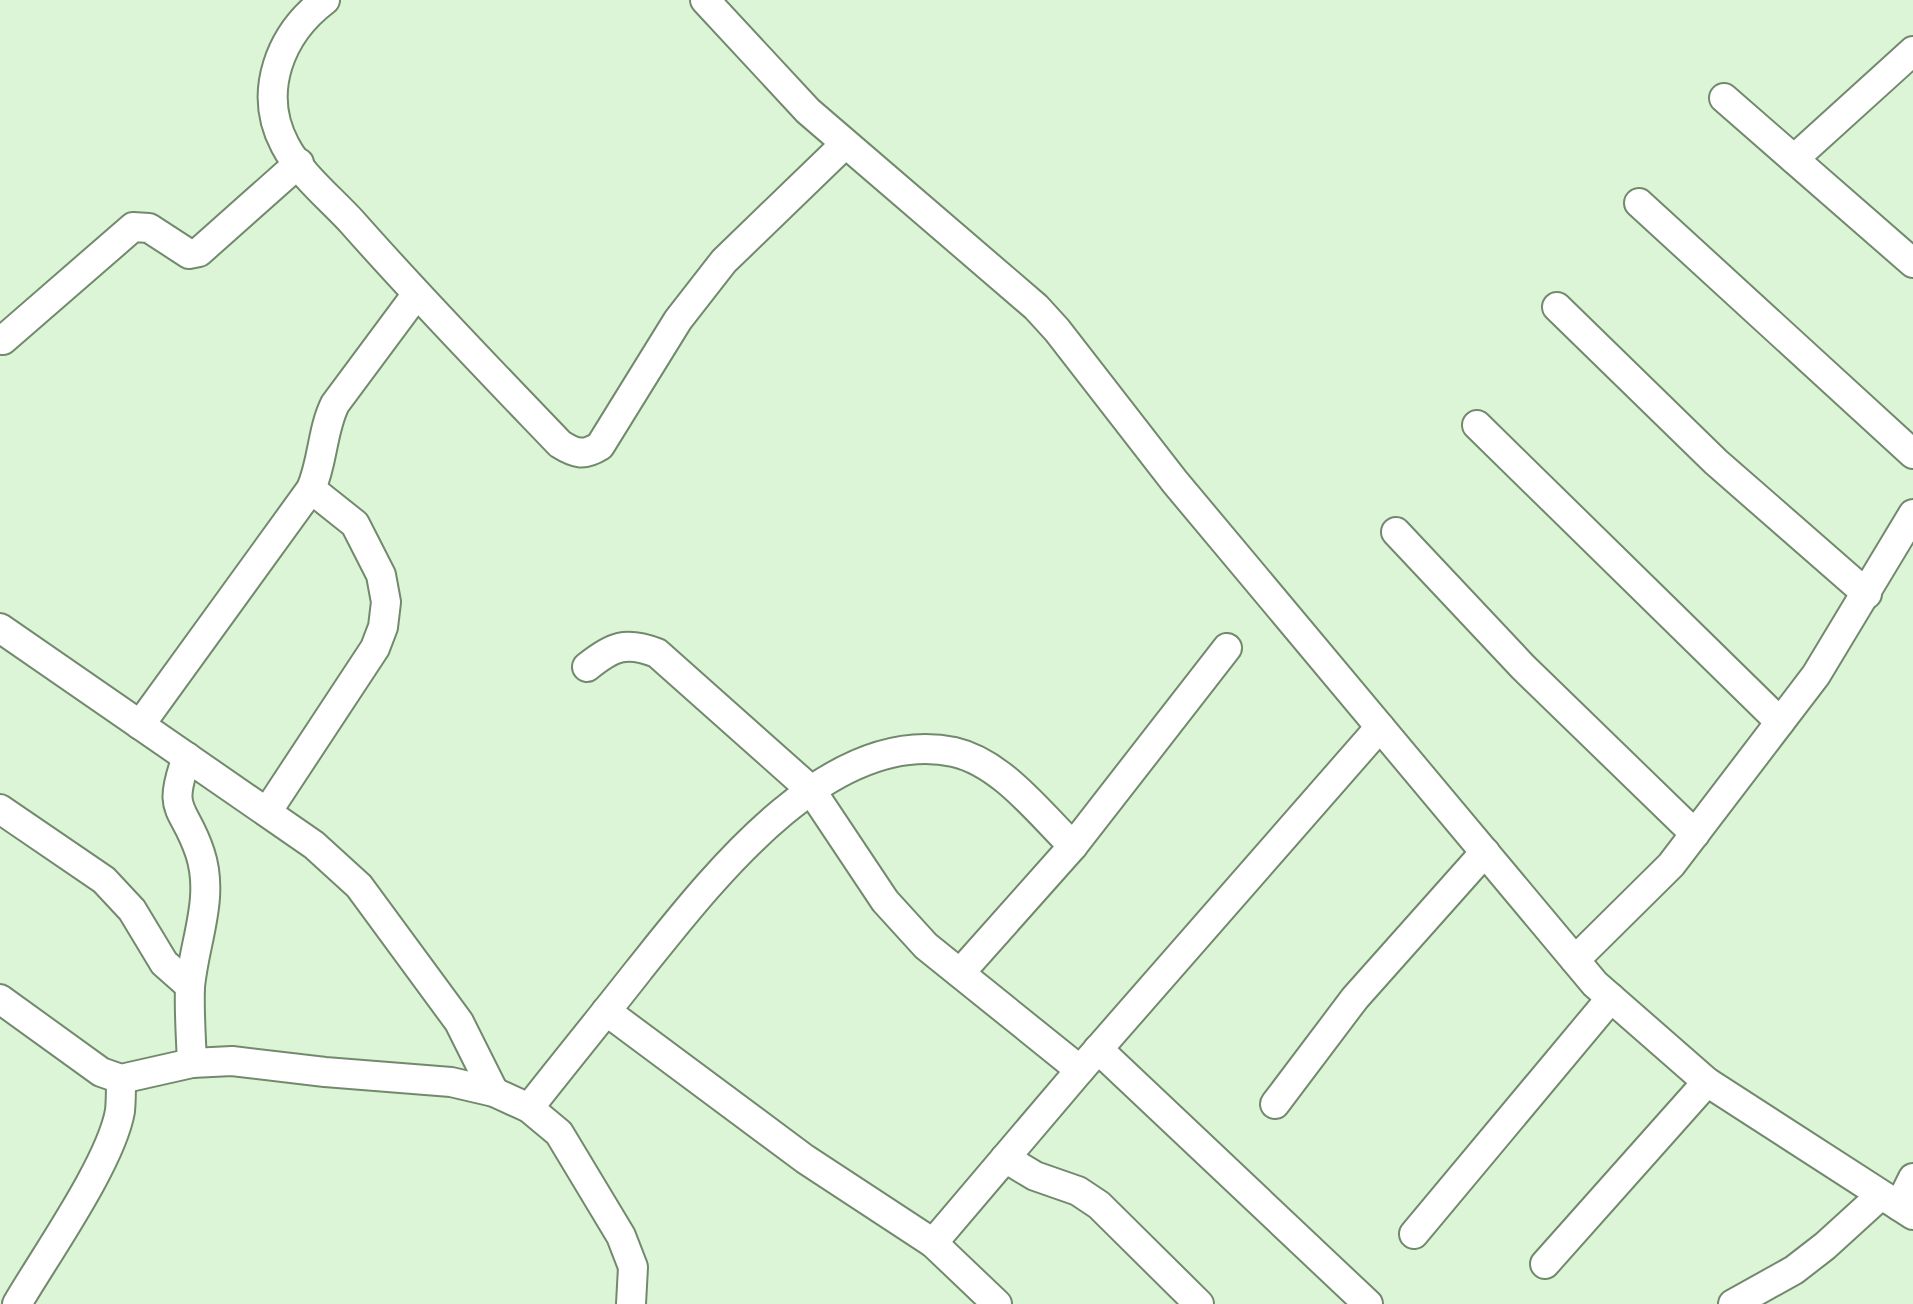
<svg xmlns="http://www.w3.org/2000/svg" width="1913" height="1304" viewBox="0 0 1913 1304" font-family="'Golos Text',sans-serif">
<rect width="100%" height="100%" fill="#dbf5d6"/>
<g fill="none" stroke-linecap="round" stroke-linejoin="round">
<g stroke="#72896d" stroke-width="32">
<g id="street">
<path d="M325,0C280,34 257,92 285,145C300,174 331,199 352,222C419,298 490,371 560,444C576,454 584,456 600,446L678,320L724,261L845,144"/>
<path d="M705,0L808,111L1036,307L1057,330L1175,482L1595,984L1707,1082L1913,1215"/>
<path d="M1724,98L1913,263"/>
<path d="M1794,159L1913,51"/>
<path d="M1639,203L1913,454"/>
<path d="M1557,307L1716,462L1867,594"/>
<path d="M3,340L133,227L149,228L189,254L199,252L299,163"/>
<path d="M1477,425L1780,722"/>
<path d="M1396,532L1523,667L1695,834"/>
<path d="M0,628L314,845L359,886L459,1022L494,1092"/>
<path d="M587,667C613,646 626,641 657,653L811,790L885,901L926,946L1080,1070"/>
<path d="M140,725L311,489C323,462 322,430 335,404L416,295"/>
<path d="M187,757C166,815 184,804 200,853C215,898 194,942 190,987C189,1012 191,1038 192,1063"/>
<path d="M0,809L104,880L132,910L164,963L190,986"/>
<path d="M267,812L375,648L383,627L386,602L381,575L355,524L311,489"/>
<path d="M1575,960L1671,865L1816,675L1913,514"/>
<path d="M960,973L1073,846L1227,648"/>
<path d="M0,999L101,1072L121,1079L192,1063L232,1061L325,1072L451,1082L494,1092L529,1108L559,1133L621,1236L633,1267L631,1304"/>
<path d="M606,1011L805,1159L933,1243L997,1304"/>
<path d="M1098,1049L1368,1304"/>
<path d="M1275,1104L1355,998L1485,852"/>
<path d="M529,1108C565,1062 602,1017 638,971C707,885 827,725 954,752C1002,763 1039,813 1073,846"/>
<path d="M1005,1158L1035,1176L1078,1191L1099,1205L1199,1304"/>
<path d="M1899,1206L1913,1178"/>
<path d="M1414,1234L1611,998"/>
<path d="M933,1243L1080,1070L1380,727"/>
<path d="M1545,1264L1707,1082"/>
<path d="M17,1304C45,1256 111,1163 120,1111C121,1101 121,1089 121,1079"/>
<path d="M1733,1304L1794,1270L1825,1246L1881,1195"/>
</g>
</g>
<use href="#street" stroke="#fff" stroke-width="28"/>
</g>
</svg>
